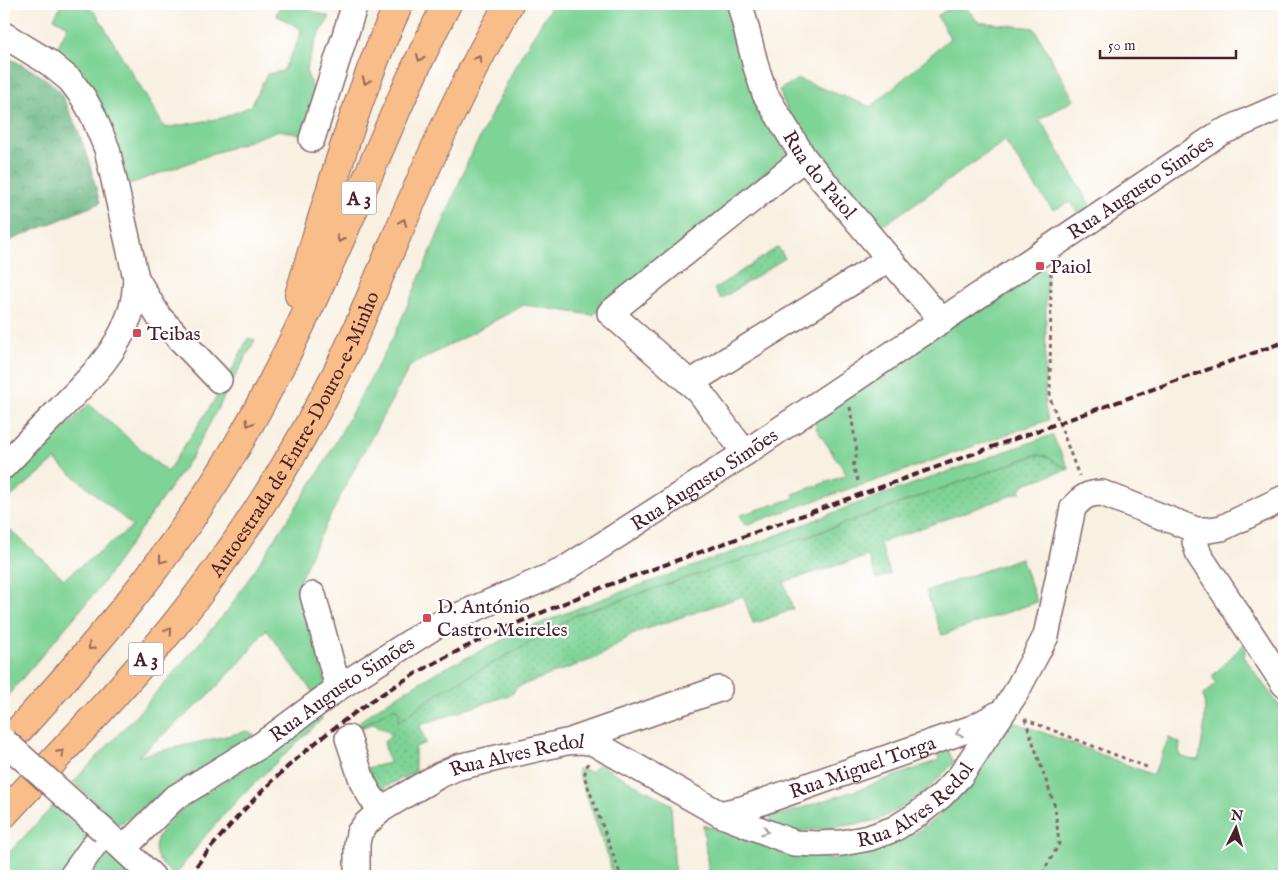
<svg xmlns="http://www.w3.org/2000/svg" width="1288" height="880" viewBox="0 0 1288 880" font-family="'IM FELL English',serif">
<defs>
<pattern id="forest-crowns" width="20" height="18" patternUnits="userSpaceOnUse" patternTransform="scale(1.25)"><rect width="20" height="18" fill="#66b57f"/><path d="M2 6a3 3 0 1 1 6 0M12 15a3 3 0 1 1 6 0" fill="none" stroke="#569368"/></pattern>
<pattern id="garden-dots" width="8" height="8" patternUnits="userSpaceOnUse" patternTransform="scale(1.25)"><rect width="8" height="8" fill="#7ed396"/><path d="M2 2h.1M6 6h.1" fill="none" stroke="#6eb581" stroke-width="1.8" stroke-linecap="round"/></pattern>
</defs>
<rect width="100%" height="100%" fill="#fff"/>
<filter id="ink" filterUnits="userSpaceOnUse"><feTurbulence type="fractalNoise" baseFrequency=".02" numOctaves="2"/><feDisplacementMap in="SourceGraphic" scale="10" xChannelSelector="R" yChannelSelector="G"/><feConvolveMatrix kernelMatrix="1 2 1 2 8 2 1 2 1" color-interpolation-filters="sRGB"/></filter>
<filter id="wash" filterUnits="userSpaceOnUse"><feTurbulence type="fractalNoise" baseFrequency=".0096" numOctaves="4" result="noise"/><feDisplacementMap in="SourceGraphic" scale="20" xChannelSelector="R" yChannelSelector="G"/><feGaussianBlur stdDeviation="1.12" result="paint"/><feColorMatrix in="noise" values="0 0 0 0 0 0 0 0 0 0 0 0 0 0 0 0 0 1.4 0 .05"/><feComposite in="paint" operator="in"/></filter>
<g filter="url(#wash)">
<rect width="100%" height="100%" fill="#f8f0e1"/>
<g fill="#7ed396" stroke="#647960">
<path d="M62,4H86L97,15L165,128L222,118L251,106L267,74L283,71L300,37L301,29L276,15L281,4H309L307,9L330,17L316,40L306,70L315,96L304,135L279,130L127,185L52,58L68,26L54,18Z"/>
<path d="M553,4H730L747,69L788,158L593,315L524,305L410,366L349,479L312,552L299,582L327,687L314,694L266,629L243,659L208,696L138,756L248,731L255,735L161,793L119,825L73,782L134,718L228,610L321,469L395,334L434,244L469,159L520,57Z"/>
<path d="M956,4H963L978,22L1034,28L1074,100L1040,119L1093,210L1080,218L1071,202L1053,210L1037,189L1005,141L881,227L816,152L788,112L779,90L798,79L871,107L950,38L937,16Z"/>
<path d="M1040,266L1048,273L1046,298L1045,407L1048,420L863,485L854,487L746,525L740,515L795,498L793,494L847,475L816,428L815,424L812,418Z"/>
<path d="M248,338L255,340L191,458L99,588L4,700V524L64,579L133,526L55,460L11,497L4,488L89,404L167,472L224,386Z"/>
<path d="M1052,435L1069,469L1058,464L1046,456L1036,455L753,556L578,614L517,650L440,692L397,723L395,707L356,729L354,727L360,721L381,706L433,674L521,631L596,601L747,547L848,507Z"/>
<path d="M1021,558L1037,602L942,635L926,591Z"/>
<path d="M1247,641L1244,657L1283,711H1284V729L1281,732L1284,736V876H709L703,825L757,843L795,850L830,859L874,852L914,834L938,816L957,798L987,760L1012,721L1074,744L1153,775L1169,738L1180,743L1179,755L1188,759L1199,760C1202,738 1208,717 1203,695L1216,683L1212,676Z"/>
<path d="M320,712L322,719L240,797L205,836L175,876C164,867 152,857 156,842C165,811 233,778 259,759C279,744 299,728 320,712Z"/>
<path d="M946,747L951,756L954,763L929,788L906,805L878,820L833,828L789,832L772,824L768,811L777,807L780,815L860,789L939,760L937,751Z"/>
<path d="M598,764L671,804L675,876H611L610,862L577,769L591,772Z"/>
<path d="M54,805L131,876H4V858Z"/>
</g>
<path fill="url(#forest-crowns)" stroke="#586a55" d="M11,59C28,68 46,76 59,91C63,96 65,103 68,108C83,138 92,171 100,203L4,243V62Z"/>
<g fill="url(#garden-dots)" stroke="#647960">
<path d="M778,247L785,258L721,299L714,289Z"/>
<path d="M1036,455L1046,456L1058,464L1069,469L1024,484L1020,490L1021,492L880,543L890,574L877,579L868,556L784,582L793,609L759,622L753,623L743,596L635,633L596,658L517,687L512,694L420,725L426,743L415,747V772L383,788L374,784L367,768L389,763L384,742L391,736C388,731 385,728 378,728L376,723L356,729L395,707L400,714L398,722L440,692L517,650L578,614L753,556Z"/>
</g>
</g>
<g filter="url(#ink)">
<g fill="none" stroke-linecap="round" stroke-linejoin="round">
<g stroke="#87686b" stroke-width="28">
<g id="minor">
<path id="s1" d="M740,4L756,67L765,94L804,158L942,321"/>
<path d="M4,35L48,62L70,80L83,97L93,115L107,149L136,278L159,317L219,380"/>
<path d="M312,139L355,4"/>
<path d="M690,383L889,259"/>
<path d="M745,453L699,391L610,313L804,158"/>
<path d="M4,466C23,446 42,427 61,408C87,381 115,355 128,319C134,306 135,292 136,278"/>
<path d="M1196,530L1195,542L1199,555L1284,684"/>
<path d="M313,595L338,688"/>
<path d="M348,738L363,783L371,797L382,809"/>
<path d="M573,740L719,689"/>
<path id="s2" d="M720,814L742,809L975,727L1000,713"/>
<path id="s3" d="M124,848L173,799L261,745L338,688L437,625L562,571L745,453L1220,133L1284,105"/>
<path d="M72,876L104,831L152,876"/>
<path id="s4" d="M357,876V844L359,833L365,825L382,809L405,795L440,775L458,767L566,742L581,741L594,743L720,814L794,843L818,844L842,843L869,838L894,829L918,814L941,796L961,775L1015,694L1046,636L1073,508C1082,497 1088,493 1102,493L1196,530H1209L1222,528L1284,498"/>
</g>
</g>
<g stroke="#87686b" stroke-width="30">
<g id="highway">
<path d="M299,295C329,197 355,97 399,4"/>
<path d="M4,746C90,653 173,556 237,446C281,371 318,291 353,211C383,141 412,71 447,4"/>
<path id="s5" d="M4,814C61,752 120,692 173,627C234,551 288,467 333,380C352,345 366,307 382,270C421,179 459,88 509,4"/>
</g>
</g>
<g stroke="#87686b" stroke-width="3" stroke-dasharray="4 4" stroke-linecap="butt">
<path d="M1051,272L1050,398L1079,476"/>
<path d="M850,407L857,453L853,466L858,481"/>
<path d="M1024,719L1149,768"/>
<path d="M1025,719L1055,807L1059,844L1041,876"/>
<path d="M588,763L584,776L621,876"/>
</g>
<use href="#minor" stroke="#fff" stroke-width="25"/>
<use href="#highway" stroke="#f8bd89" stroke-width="28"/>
<path stroke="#4a1f2b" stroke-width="4" stroke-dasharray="8 4" stroke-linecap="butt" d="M189,876C201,859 214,844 227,829C290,756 368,696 454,653C502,628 553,608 603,587L1284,342"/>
<g stroke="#87686b" stroke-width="28" stroke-linecap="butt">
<path id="minor-bridge" d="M4,741L104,831"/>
</g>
<use href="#minor-bridge" stroke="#fff" stroke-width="25"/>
</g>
<defs><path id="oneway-chevron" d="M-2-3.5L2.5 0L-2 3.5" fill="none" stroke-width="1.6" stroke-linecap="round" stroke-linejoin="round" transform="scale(1.25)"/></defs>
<g stroke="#986655">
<use href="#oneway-chevron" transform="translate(420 58) rotate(114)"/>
<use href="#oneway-chevron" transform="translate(478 59) rotate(-62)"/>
<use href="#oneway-chevron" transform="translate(366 81) rotate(111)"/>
<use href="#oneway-chevron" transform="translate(403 222) rotate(-67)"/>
<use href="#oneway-chevron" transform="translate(340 239) rotate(114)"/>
<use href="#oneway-chevron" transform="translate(249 423) rotate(119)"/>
<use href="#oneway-chevron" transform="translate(162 560) rotate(127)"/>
<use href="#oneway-chevron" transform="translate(169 631) rotate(-50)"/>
<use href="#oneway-chevron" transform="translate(91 647) rotate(131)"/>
<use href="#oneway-chevron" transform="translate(61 753) rotate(-47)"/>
</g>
<g stroke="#ae9aa0">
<use href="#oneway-chevron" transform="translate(959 733) rotate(160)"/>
<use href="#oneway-chevron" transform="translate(765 831) rotate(21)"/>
</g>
</g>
<g fill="#d1495b" stroke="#fff" stroke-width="2">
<rect x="1035" y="261" width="10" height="10" rx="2.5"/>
<rect x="132" y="328" width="10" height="10" rx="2.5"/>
<rect x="422" y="613" width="10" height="10" rx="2.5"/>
</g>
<g text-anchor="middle" stroke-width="4.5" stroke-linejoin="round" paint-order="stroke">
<g fill="#fff" stroke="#80626b" stroke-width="1">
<rect x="341.5" y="181.5" width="35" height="33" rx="4"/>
<rect x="128.5" y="642.5" width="35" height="33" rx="4"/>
</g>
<g font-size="19" font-weight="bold" fill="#4a1f2b">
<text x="359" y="205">A 3</text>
<text x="146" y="666">A 3</text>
</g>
<g font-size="20" fill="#4a1f2b" stroke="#fff">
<text dy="7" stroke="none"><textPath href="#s1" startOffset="191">Rua do Paiol</textPath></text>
<text dy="7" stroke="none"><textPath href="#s3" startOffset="1216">Rua Augusto Simões</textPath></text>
<text dy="7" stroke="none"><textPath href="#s5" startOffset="481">Autoestrada de Entre-Douro-e-Minho</textPath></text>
<text dy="7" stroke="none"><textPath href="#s3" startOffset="691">Rua Augusto Simões</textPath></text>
<text dy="7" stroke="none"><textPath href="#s3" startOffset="271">Rua Augusto Simões</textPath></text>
<text dy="7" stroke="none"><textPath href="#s4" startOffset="224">Rua Alves Redol</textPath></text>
<text dy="7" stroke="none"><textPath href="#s2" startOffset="150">Rua Miguel Torga</textPath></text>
<text dy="7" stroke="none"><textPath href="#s4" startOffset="659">Rua Alves Redol</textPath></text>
</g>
<g font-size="20" fill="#4a1f2b" stroke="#fff" text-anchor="start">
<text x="1050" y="273">Paiol</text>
<text x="147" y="340">Teibas</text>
<text x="437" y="613">D. António<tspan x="437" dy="23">Castro Meireles</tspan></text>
</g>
</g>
<rect width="1288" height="880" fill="none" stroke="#fff" stroke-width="20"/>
<g transform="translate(1236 828) rotate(5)" stroke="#ffffff" stroke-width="4" paint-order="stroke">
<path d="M0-4L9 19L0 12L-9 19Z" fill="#4a1f2b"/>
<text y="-8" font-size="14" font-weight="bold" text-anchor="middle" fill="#4a1f2b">N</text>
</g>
<path d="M1100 50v8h136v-8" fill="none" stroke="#4a1f2b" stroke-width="2.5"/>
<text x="1108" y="50" font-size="15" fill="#4a1f2b" stroke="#ffffff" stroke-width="4" paint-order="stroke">50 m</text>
</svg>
